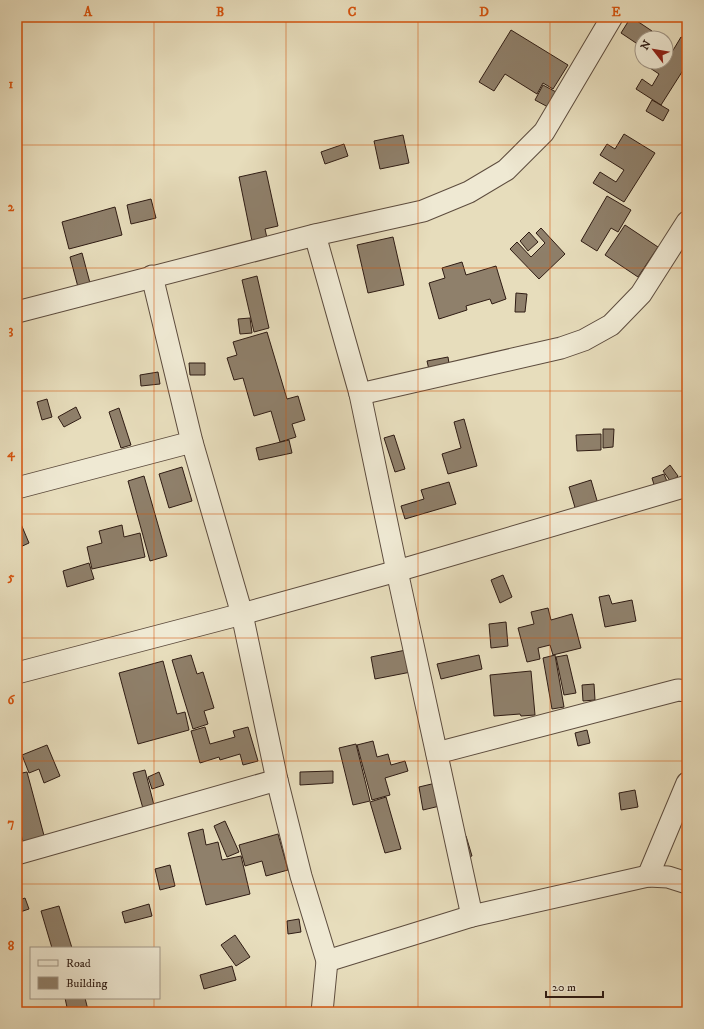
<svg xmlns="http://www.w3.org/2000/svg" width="704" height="1029" viewBox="0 0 704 1029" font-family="'IM FELL DW Pica',serif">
<rect width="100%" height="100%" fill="#e7ddbc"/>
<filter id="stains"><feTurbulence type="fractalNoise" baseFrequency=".005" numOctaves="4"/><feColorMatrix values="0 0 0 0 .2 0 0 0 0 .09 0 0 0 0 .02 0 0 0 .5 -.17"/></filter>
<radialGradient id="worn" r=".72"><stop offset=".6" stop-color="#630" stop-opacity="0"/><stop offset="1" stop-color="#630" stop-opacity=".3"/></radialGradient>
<g fill="#8f806b" stroke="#2f1c14">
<path d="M631,17L652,31L648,38H642V47L621,33Z"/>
<path d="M511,30L568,65L553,89L543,83L537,94L505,74L494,91L479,82Z"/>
<path d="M681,37L687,40V64L661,105L636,89L642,79L652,86L659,74L650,68L654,62H666V48L672,52Z"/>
<path d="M543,85L556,92L548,107L535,100Z"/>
<path d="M652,100L669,110L663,121L646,111Z"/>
<path d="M624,134L655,153L624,202L593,183L600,172L616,182L624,170L600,155L607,144L615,149Z"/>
<path d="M403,135L409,163L380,169L374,141Z"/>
<path d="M344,144L348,156L325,164L321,152Z"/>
<path d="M266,171L278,226L265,229L267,238L252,241L239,177Z"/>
<path d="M607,196L631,210L618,232L611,228L597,251L581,241Z"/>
<path d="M151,199L156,218L131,224L127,205Z"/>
<path d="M115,207L122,235L69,249L62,222Z"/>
<path d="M625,225L658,247L638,277L605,255Z"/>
<path d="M541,228L565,254L539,279L510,249L517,242L531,257L545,243L536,233Z"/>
<path d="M529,232L538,242L528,251L520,241Z"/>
<path d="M393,237L404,285L368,293L357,245Z"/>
<path d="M82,253L90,283L78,287L70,257Z"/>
<path d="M462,262L466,275L496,266L506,299L492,304L490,299L466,306L467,310L439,319L429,283L445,278L442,268Z"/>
<path d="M257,276L269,328L254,332L242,280Z"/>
<path d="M516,293L527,294L525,312H515Z"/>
<path d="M250,318L252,333L240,334L238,319Z"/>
<path d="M267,332L287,399L298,396L305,420L292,424L296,437L280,442L271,411L254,416L243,378L234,380L227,358L237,355L233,342Z"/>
<path d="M448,357L450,370L430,374L427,361Z"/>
<path d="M189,363H205V375H190Z"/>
<path d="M158,372L160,384L141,386L140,375Z"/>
<path d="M47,399L52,417L42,420L37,402Z"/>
<path d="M76,407L81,418L64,427L58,417Z"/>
<path d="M119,408L131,445L121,448L109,412Z"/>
<path d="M464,419L477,466L448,474L442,454L461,448L454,422Z"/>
<path d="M603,429H614L613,447L603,448Z"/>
<path d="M601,434V450L577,451L576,435Z"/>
<path d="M394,435L405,469L395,472L384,438Z"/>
<path d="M289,440L292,453L259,460L256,448Z"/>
<path d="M17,456L21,471L17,472Z"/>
<path d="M670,465L678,476L671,482L663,471Z"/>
<path d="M182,467L192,501L169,508L159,474Z"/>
<path d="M664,474L668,484L655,488L652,478Z"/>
<path d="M144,476L167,556L150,561L128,481Z"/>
<path d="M591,480L598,504L576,511L569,487Z"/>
<path d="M449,482L456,504L405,519L401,506L424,499L421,490Z"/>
<path d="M21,524L29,543L18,548L17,525Z"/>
<path d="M122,525L124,537L140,533L145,557L92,569L87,547L102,543L99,531Z"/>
<path d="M89,563L94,579L67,587L63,571Z"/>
<path d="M503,575L512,597L500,603L491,580Z"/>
<path d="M609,595L612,604L632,600L636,621L605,627L599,597Z"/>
<path d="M548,608L551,620L572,614L581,648L553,655L550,645L538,648L540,659L527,662L518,628L534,624L531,612Z"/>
<path d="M506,622L508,646L491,648L489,624Z"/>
<path d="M406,650L411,672L375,679L371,657Z"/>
<path d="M191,655L197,674L203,672L214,708L204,711L208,724L193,729L172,660Z"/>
<path d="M479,655L482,669L441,679L437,664Z"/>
<path d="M555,655L564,707L552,709L543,658Z"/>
<path d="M567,655L576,693L564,695L556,657Z"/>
<path d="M163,661L177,714L185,712L189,730L138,744L119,673Z"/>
<path d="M531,671L535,715L521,716L520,714L494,716L490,675Z"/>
<path d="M594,684L595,700L583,701L582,685Z"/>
<path d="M205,727L210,744L235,737L233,731L248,727L258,761L243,765L240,754L220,760L219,757L200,763L191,731Z"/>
<path d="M587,730L590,743L578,746L575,733Z"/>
<path d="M373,741L377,757L388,754L391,765L405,761L408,771L385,778L390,795L372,800L357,745Z"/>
<path d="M356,744L370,801L353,805L339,748Z"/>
<path d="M47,745L60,776L44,783L39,769L29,773L22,755Z"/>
<path d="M145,770L155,809L144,812L133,773Z"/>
<path d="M333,771V783L300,785V772Z"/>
<path d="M27,772L46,843L25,849L17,819V774Z"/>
<path d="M159,772L164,785L152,789L148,777Z"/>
<path d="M440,782L444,805L423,810L419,787Z"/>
<path d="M635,790L638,807L621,810L619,793Z"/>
<path d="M386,797L401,849L385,853L370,802Z"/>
<path d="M225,821L239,852L227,857L214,826Z"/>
<path d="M203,829L206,845L218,842L222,860L241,856L250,894L206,905L188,833Z"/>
<path d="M278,834L288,870L266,876L262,861L245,866L239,845Z"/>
<path d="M466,836L472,856L464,858L458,838Z"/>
<path d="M170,865L175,886L160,890L155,869Z"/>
<path d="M25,898L29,909L17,913V901Z"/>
<path d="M149,904L152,916L125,923L122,912Z"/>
<path d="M59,906L72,948H52L41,911Z"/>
<path d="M299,919L301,932L288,934L287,921Z"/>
<path d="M235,935L250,957L236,966L221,945Z"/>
<path d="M232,966L236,980L204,989L200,975Z"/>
<path d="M65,998H85L88,1010L81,1012H68Z"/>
</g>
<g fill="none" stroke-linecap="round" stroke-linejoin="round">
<g stroke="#5d4c3e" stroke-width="23">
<g id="street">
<path d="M315,235L360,394L397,571L472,916"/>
<path d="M17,312L315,235L423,211L469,192L506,170L544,132L612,17"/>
<path d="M360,394L561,348L584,340L611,325L641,294L687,222"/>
<path d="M192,442L242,614L277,780L301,876L327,961L322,1012"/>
<path d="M17,488L192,442L152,276"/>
<path d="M17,673L242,614L397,571L687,486"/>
<path d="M437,753L678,690L687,691"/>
<path d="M17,854L277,780"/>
<path d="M648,876L687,783"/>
<path d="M327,961L472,916L648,876L668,877L687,883"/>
</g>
</g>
<use href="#street" stroke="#efe9d3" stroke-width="21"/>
</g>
<path fill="none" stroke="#d6530d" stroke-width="1" stroke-opacity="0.55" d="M154,17V948M286,17V1012M418,17V1012M550,17V1012M17,145H687M17,268H687M17,391H687M17,514H687M17,638H687M17,761H687M17,884H687M154,998V1012"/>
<rect width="704" height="1029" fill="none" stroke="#e7ddbc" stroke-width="44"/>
<rect x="30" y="947" width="130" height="52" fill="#efe9d3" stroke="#a29787"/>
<rect x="38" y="960" width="20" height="6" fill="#efe9d3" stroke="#a29787"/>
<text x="66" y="967" font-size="12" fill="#2f1c14">Road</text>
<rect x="38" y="977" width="20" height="12" fill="#8f806b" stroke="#a29787"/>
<text x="66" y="987" font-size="12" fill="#2f1c14">Building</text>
<g transform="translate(654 50) rotate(301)"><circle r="19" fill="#efe9d3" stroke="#a29787"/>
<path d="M0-3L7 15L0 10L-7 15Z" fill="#8f2418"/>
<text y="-6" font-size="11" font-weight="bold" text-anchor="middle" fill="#2f1c14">N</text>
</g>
<path d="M546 991v6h57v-6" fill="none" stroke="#2f1c14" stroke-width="2"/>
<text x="552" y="991" font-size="12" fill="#2f1c14" stroke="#efe9d3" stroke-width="3" paint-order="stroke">20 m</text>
<rect x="22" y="22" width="660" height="985" fill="none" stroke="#d6530d" stroke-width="1.5"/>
<g font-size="13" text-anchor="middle" font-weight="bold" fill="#d6530d">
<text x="88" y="16">A</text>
<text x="220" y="16">B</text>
<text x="352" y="16">C</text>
<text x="484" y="16">D</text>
<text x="616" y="16">E</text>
<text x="11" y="88">1</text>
<text x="11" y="211">2</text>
<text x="11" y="334">3</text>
<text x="11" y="457">4</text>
<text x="11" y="581">5</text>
<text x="11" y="704">6</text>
<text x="11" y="827">7</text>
<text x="11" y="950">8</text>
</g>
<rect width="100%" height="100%" filter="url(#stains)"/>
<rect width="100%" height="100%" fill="url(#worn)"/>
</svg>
